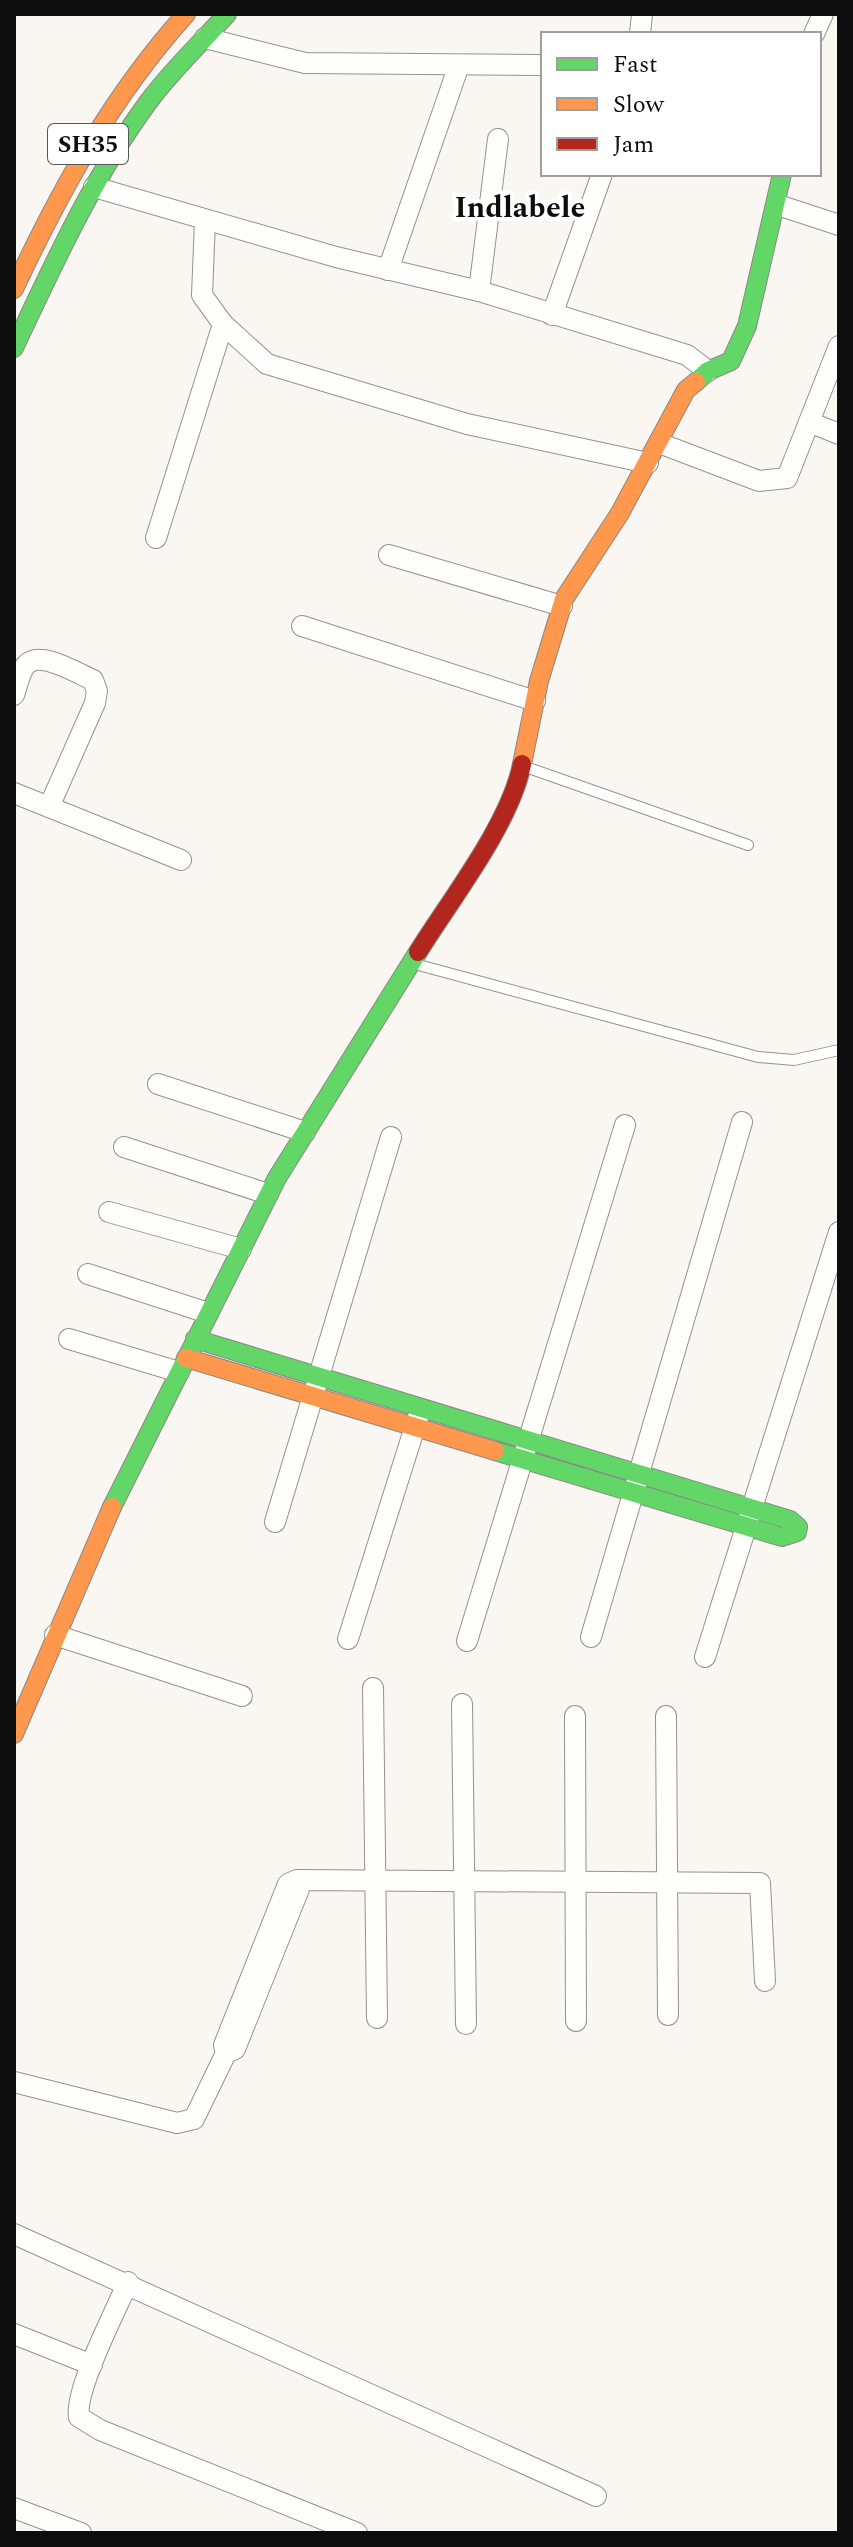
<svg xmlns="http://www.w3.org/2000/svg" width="853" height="2547" viewBox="0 0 853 2547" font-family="Spectral,serif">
<rect width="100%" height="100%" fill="#faf7f2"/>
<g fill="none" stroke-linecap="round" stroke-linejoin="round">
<g stroke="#949290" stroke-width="12">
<g id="lane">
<path d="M523,766L748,845"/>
<path d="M415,964L758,1057L794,1060L839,1050"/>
</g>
</g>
<g stroke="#949290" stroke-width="22">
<g id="street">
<path d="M640,34L642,14"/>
<path d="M814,34L823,14"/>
<path d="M205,38L305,63L543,65"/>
<path d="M94,187L336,257L479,291L687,355L708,371"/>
<path d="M778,205L839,225"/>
<path d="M205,221L202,295L223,324L267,364L467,424L648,463"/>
<path d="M388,270L459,65"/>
<path d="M479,291L498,139"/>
<path d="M552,315L602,174"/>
<path d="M809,422L839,346"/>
<path d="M659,443L759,481L787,478L809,422L839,434"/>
<path d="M156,538L223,324"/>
<path d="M389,555L562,606"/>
<path d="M302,626L535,701"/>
<path d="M14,695C17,687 20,671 26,665C40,649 78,674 93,680L97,691L95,703L49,807"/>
<path d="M14,793L181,860"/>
<path d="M158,1084L305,1132"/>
<path d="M124,1147L268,1194"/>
<path d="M109,1212L241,1249"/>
<path d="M88,1274L208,1313"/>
<path d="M69,1339L179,1372"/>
<path d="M275,1522L391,1137"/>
<path d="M55,1635L242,1696"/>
<path d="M591,1637L742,1122"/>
<path d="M348,1639L419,1414"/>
<path d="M467,1641L625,1125"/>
<path d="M705,1657L839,1232"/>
<path d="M373,1688L377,2018"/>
<path d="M462,1704L466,2024"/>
<path d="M575,1716L576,2021"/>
<path d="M666,1716L668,2015"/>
<path d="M297,1880L299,1889L235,2049L226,2053L224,2045L288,1884L297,1880L760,1883L765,1981"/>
<path d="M14,2082L177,2123L194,2119L226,2053"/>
<path d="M14,2234L596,2496"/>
<path d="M128,2282C116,2310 74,2391 79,2417L100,2430L357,2533"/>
<path d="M14,2334L92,2365"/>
<path d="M14,2508L81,2533"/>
</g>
</g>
<g stroke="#8a8987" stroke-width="20">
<g id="fast">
<path d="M14,348C54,263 93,177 149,101C172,70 201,43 227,14"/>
<path d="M696,382L708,371L731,361L747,326L782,174"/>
<path d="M195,1339L790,1520L798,1527L797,1532L782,1537L495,1451"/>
<path d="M112,1507L277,1178L418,952"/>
</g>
</g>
<g stroke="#8a8987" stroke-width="20">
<g id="slow">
<path d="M14,289C61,189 112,96 186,14"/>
<path d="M522,764L539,681L564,599L620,513L686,390L696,382"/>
<path d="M186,1358L495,1451"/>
<path d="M14,1734L112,1507"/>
</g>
</g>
<g stroke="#8a8987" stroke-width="20">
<path id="jam" d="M418,952C451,899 510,824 522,764"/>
</g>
<use href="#lane" stroke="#fefefd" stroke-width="10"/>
<use href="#street" stroke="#fefefd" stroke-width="20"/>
<use href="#fast" stroke="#63d668" stroke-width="18"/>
<use href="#slow" stroke="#ff974d" stroke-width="18"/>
<use href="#jam" stroke="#b3261e" stroke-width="18"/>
</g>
<g text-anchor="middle" stroke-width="8" stroke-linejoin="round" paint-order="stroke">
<rect fill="#fff" stroke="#565656" stroke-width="2" x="48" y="124" width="80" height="40" rx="6"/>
<g font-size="24" font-weight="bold" fill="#0d0d0d">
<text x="88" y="152">SH35</text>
</g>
<g font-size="30" font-weight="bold" fill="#0d0d0d" stroke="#fff">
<text x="520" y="217">Indlabele</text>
</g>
</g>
<rect width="853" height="2547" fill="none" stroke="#0d0d0d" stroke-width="32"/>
<rect x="541" y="32" width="280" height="144" fill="#ffffff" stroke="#9e9e9e" stroke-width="2"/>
<rect x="557" y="58" width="40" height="12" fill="#63d668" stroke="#9e9e9e" stroke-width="2"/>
<text x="613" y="72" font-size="24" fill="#0d0d0d">Fast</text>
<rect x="557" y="98" width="40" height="12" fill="#ff974d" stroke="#9e9e9e" stroke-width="2"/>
<text x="613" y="112" font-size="24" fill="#0d0d0d">Slow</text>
<rect x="557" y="138" width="40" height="12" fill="#b3261e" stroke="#9e9e9e" stroke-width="2"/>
<text x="613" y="152" font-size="24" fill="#0d0d0d">Jam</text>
</svg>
